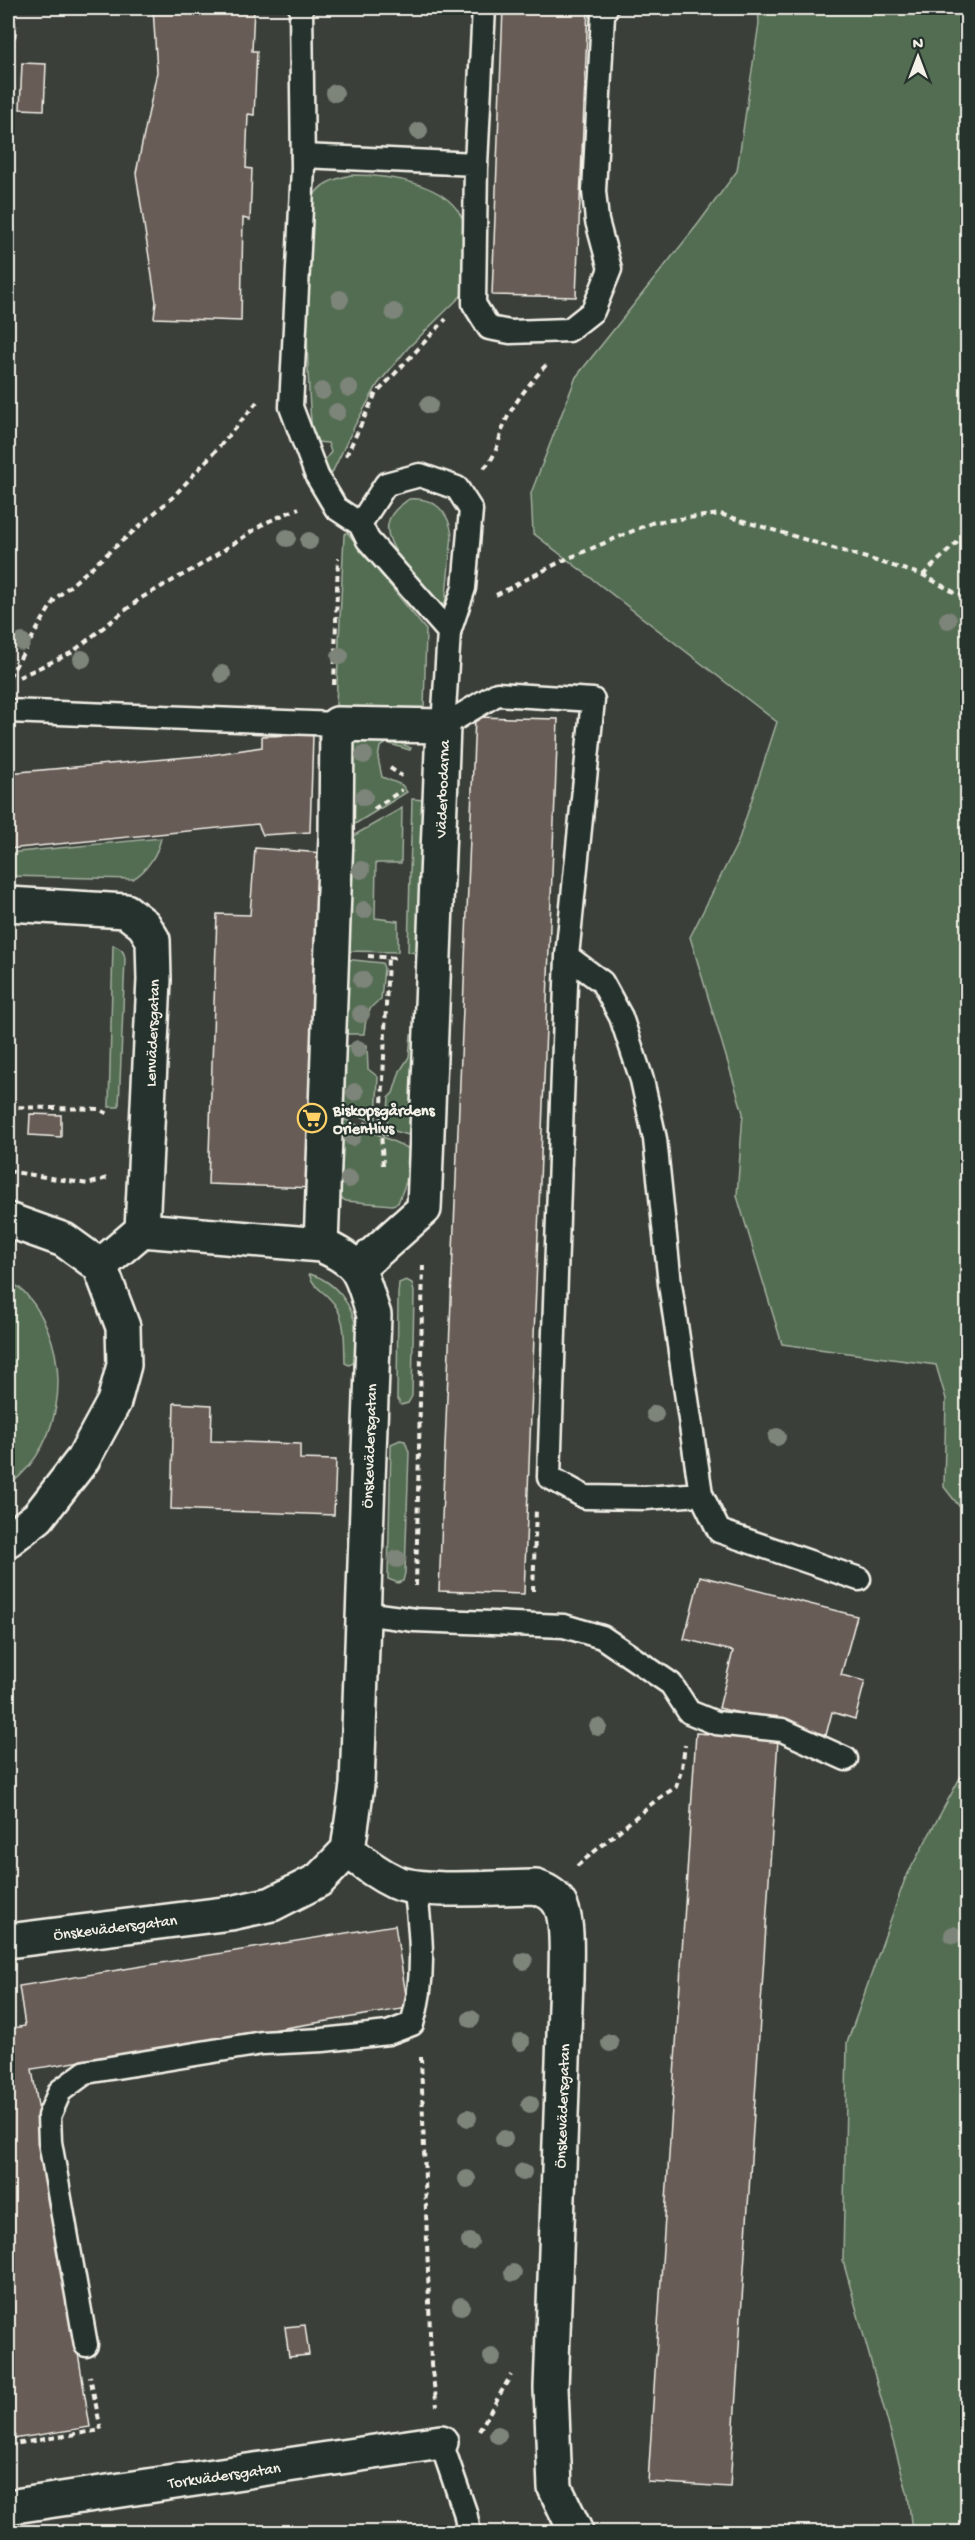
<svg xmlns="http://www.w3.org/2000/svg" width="975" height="2540" viewBox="0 0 975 2540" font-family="'Gochi Hand',sans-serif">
<rect width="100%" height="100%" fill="#3a3f3a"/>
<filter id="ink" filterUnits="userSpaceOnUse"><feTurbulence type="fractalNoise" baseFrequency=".0167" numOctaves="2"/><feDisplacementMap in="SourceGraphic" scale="12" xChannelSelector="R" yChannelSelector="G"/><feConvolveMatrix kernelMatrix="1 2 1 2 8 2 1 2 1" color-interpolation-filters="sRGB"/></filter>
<g filter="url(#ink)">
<g fill="#536d53" stroke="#a4af9e" stroke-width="1.5">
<path d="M758,8H967V1516L944,1487L946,1399L936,1365L782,1344L737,1196L743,1113L690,937L738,842L777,722L533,533L531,493L576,377L698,224L737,171L759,23Z"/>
<path d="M351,175C386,175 451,182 464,223C468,234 465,278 465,292L408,348L378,384L355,425L331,475L324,461L331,452L328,443L316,442L312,432C307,381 307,330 307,279C307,256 302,218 313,197C321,182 336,179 351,175Z"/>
<path d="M409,499C434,497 449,511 452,535L445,605L439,606C424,589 383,546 388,524C390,512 400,506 409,499Z"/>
<path d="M347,532L426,630L424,710L341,714L336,704L344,535Z"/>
<path d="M393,740L411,748L410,750L387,743L380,747L378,758L382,777L402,785L407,792L355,824L349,825L348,742Z"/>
<path d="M412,799L424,800L420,953L408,952Z"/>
<path d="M402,808L401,863H376L375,918L398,921V952L346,951L351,837Z"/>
<path d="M161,838C158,853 147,871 133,879L8,876V853Z"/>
<path d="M113,945C121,949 124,950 125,959L119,1107H109Z"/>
<path d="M344,959L382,963L384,968L381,999C366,1009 366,1017 364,1034H343Z"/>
<path d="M411,1035H414L412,1136L391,1130L387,1125L389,1097L393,1093L400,1071L409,1057Z"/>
<path d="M367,1045L368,1069L378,1077L376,1123L341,1107L343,1046Z"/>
<path d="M337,1116L410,1149L406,1182L398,1203L392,1205L346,1201L339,1197Z"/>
<path d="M309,1274C335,1280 354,1306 357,1333C358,1342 356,1352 356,1362L349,1365L345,1363C344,1341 347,1316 330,1299C321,1289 313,1287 309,1274Z"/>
<path d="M8,1280C13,1284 22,1288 26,1294C74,1349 68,1442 8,1486Z"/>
<path d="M406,1280L412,1283L414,1292L412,1396L408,1403L401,1405L397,1398L398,1294L399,1283Z"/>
<path d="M400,1440L405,1441L409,1452L405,1573L403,1581L398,1583L388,1579V1576L391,1444Z"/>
<path d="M967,1765V2532H912L908,2495L843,2261L847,2043L905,1879Z"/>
</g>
<g fill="#685c57" stroke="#f4f1e8" stroke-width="1.5">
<path d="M153,8H254L252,51H257L254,115L248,114L246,168L252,169L250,220L243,218L241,321L154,318L156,302L136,173L157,72Z"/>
<path d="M503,8H588L576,297L492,295Z"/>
<path d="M22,63L46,64L44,110L20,109Z"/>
<path d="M475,717L558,719L524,1594L439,1591Z"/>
<path d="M313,735L310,832L263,835L258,824L8,849V773L210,755L262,747V736Z"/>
<path d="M255,848L323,853L314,1188L208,1184L217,914L250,915Z"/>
<path d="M30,1114L61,1115V1137L29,1135Z"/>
<path d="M174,1403L212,1405L211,1441L300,1444V1459L336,1460L334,1515L171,1509Z"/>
<path d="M700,1576L857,1616L841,1675L865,1681L855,1719L832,1712L826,1735L719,1708L733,1651L684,1639Z"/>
<path d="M696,1733L778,1739L730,2487L648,2482Z"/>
<path d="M395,1925L408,2008L32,2069L90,2427L13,2439L8,2403V2029L25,2026L19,1986Z"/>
<path d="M305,2325L309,2355L289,2357L285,2327Z"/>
</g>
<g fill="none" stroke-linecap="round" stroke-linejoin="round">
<g stroke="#f4f1e8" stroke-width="27">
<g id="lane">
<path d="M301,8L303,168L291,407L317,476L336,508L360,524L368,540L449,632L443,726"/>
<path d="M303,156L476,164L474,304L489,328L510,332L569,330L593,311L610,269L597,221L594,191L603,15L606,8"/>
<path d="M476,164L484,8"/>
<path d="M360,524L386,484L420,475L457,488L471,510L464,588L449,632"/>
<path d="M8,711L337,724"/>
<path d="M443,726L497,694L593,700L567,956L549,1477L585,1497L645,1498L701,1494L670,1284L655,1139L642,1080L621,1017L602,982L567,956"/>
<path d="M701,1494L719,1531L859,1579"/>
<path d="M363,1613L415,1620L564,1626L602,1637L671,1684L689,1712L716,1723L782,1730L846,1759"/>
<path d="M86,2345L50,2142L49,2116L60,2091L86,2072L262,2043L323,2040L388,2033L412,2024C426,1979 421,1931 415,1886"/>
<path d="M441,2442L465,2512L469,2532"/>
</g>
</g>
<g stroke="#f4f1e8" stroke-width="38">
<g id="street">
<path d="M8,904L126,911L144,925L153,940L154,980L142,1230L100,1266"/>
<path d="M8,1220L64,1240L100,1266L123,1327L124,1365L114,1402L83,1459L38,1517L8,1540"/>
<path d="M321,1245L336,836L337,724L443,726L424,1209L358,1268"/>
<path d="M348,1850C363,1863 378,1874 395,1882C423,1894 503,1887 536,1887C545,1890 554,1894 559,1903C569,1918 566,1960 566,1979L551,2388L555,2488L576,2532"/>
<path d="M8,1941L231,1913L272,1904L319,1880L348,1850L357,1785L374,1315C360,1274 364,1264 321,1245L142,1230"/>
<path d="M8,2507L441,2442"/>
</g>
</g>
<g stroke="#f4f1e8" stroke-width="4" stroke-dasharray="6 4.5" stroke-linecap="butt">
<path d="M8,69L15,32L12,8"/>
<path d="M8,265V267"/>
<path d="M346,456L375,395L446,319"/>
<path d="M484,468C497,456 498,441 504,425C513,403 531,382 546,365"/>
<path d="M923,575L968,532"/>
<path d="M496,595L562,561L654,522L720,514L923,575L968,600"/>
<path d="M9,677L55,599L173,497L219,447L257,402"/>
<path d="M19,677L71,653L141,598L199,566L265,523L299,508"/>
<path d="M334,685L338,558"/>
<path d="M390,768L402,776"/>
<path d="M374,809L402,790"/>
<path d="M368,956L397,958"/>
<path d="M8,1107L99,1109L108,1114"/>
<path d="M364,1123L389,1135"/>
<path d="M383,1165L381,1131L388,957"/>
<path d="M8,1171L88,1184L107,1178"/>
<path d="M416,1586L423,1264"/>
<path d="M533,1591L536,1509"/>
<path d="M577,1866L655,1801L676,1787L682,1768L685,1745"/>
<path d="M421,2057L431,2364L437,2406"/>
<path d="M479,2431L511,2375"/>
<path d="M8,2445L101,2430L90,2376"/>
</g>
<use href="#lane" stroke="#26332d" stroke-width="22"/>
<use href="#street" stroke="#26332d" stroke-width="33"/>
</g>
<g fill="#7d8479">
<circle cx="335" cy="93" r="9"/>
<circle cx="419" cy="131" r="9"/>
<circle cx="340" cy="299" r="9"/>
<circle cx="394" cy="312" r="9"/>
<circle cx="349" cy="388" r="9"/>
<circle cx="322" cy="391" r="9"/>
<circle cx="429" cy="405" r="9"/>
<circle cx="337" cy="412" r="9"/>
<circle cx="287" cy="538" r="9"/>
<circle cx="309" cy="541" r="9"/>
<circle cx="948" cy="620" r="9"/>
<circle cx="22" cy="642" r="9"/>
<circle cx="340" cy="656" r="9"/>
<circle cx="82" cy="659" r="9"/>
<circle cx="222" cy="674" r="9"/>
<circle cx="364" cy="755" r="9"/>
<circle cx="364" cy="797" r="9"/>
<circle cx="361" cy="870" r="9"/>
<circle cx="364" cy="910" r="9"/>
<circle cx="362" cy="980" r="9"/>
<circle cx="361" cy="1014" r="9"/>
<circle cx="358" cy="1049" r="9"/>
<circle cx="355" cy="1092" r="9"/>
<circle cx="352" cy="1137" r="9"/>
<circle cx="349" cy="1179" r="9"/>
<circle cx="655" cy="1414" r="9"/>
<circle cx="777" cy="1437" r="9"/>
<circle cx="397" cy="1559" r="9"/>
<circle cx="598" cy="1727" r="9"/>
<circle cx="953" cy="1935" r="9"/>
<circle cx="524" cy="1961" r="9"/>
<circle cx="471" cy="2019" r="9"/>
<circle cx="521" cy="2042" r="9"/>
<circle cx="610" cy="2043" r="9"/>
<circle cx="530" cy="2104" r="9"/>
<circle cx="468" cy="2118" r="9"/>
<circle cx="504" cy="2139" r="9"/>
<circle cx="523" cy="2172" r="9"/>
<circle cx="467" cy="2179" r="9"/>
<circle cx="470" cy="2242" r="9"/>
<circle cx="513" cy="2273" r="9"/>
<circle cx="461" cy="2306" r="9"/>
<circle cx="492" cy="2357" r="9"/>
<circle cx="498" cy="2435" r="9"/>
</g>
</g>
<defs>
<g id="supermarket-ring" transform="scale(1.5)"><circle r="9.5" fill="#26332d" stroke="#ffd166" stroke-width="1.5"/><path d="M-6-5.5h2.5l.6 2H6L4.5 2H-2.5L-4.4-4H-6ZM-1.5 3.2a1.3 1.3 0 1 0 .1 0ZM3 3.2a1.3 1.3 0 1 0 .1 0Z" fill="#ffd166"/></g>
</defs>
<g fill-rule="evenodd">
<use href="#supermarket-ring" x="312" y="1118"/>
</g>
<g text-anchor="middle" stroke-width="4.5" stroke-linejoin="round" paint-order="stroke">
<g font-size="16" fill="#f4f1e8" stroke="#26332d">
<text transform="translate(441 789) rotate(-88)" y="6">Väderbodarna</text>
<text transform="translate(151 1033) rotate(-88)" y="6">Lenvädersgatan</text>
<text transform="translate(368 1446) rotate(-88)" y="6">Önskevädersgatan</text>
<text transform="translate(115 1926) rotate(-7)" y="6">Önskevädersgatan</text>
<text transform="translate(561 2106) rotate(-88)" y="6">Önskevädersgatan</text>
<text transform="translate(224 2474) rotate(-8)" y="6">Torkvädersgatan</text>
</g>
<g font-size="16" font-weight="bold" fill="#f4f1e8" stroke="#26332d" text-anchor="start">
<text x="333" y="1115">Biskopsgårdens<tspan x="333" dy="18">Orientlivs</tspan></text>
</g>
</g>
<rect width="975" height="2540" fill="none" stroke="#26332d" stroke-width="30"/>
<rect x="15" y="15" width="945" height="2510" fill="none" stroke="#f4f1e8" stroke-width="2" filter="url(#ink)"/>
<g transform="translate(918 57)" stroke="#26332d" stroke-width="4.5" paint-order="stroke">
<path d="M0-4.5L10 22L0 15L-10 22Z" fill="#f4f1e8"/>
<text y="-9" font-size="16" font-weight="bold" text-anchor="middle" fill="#f4f1e8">N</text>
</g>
</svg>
